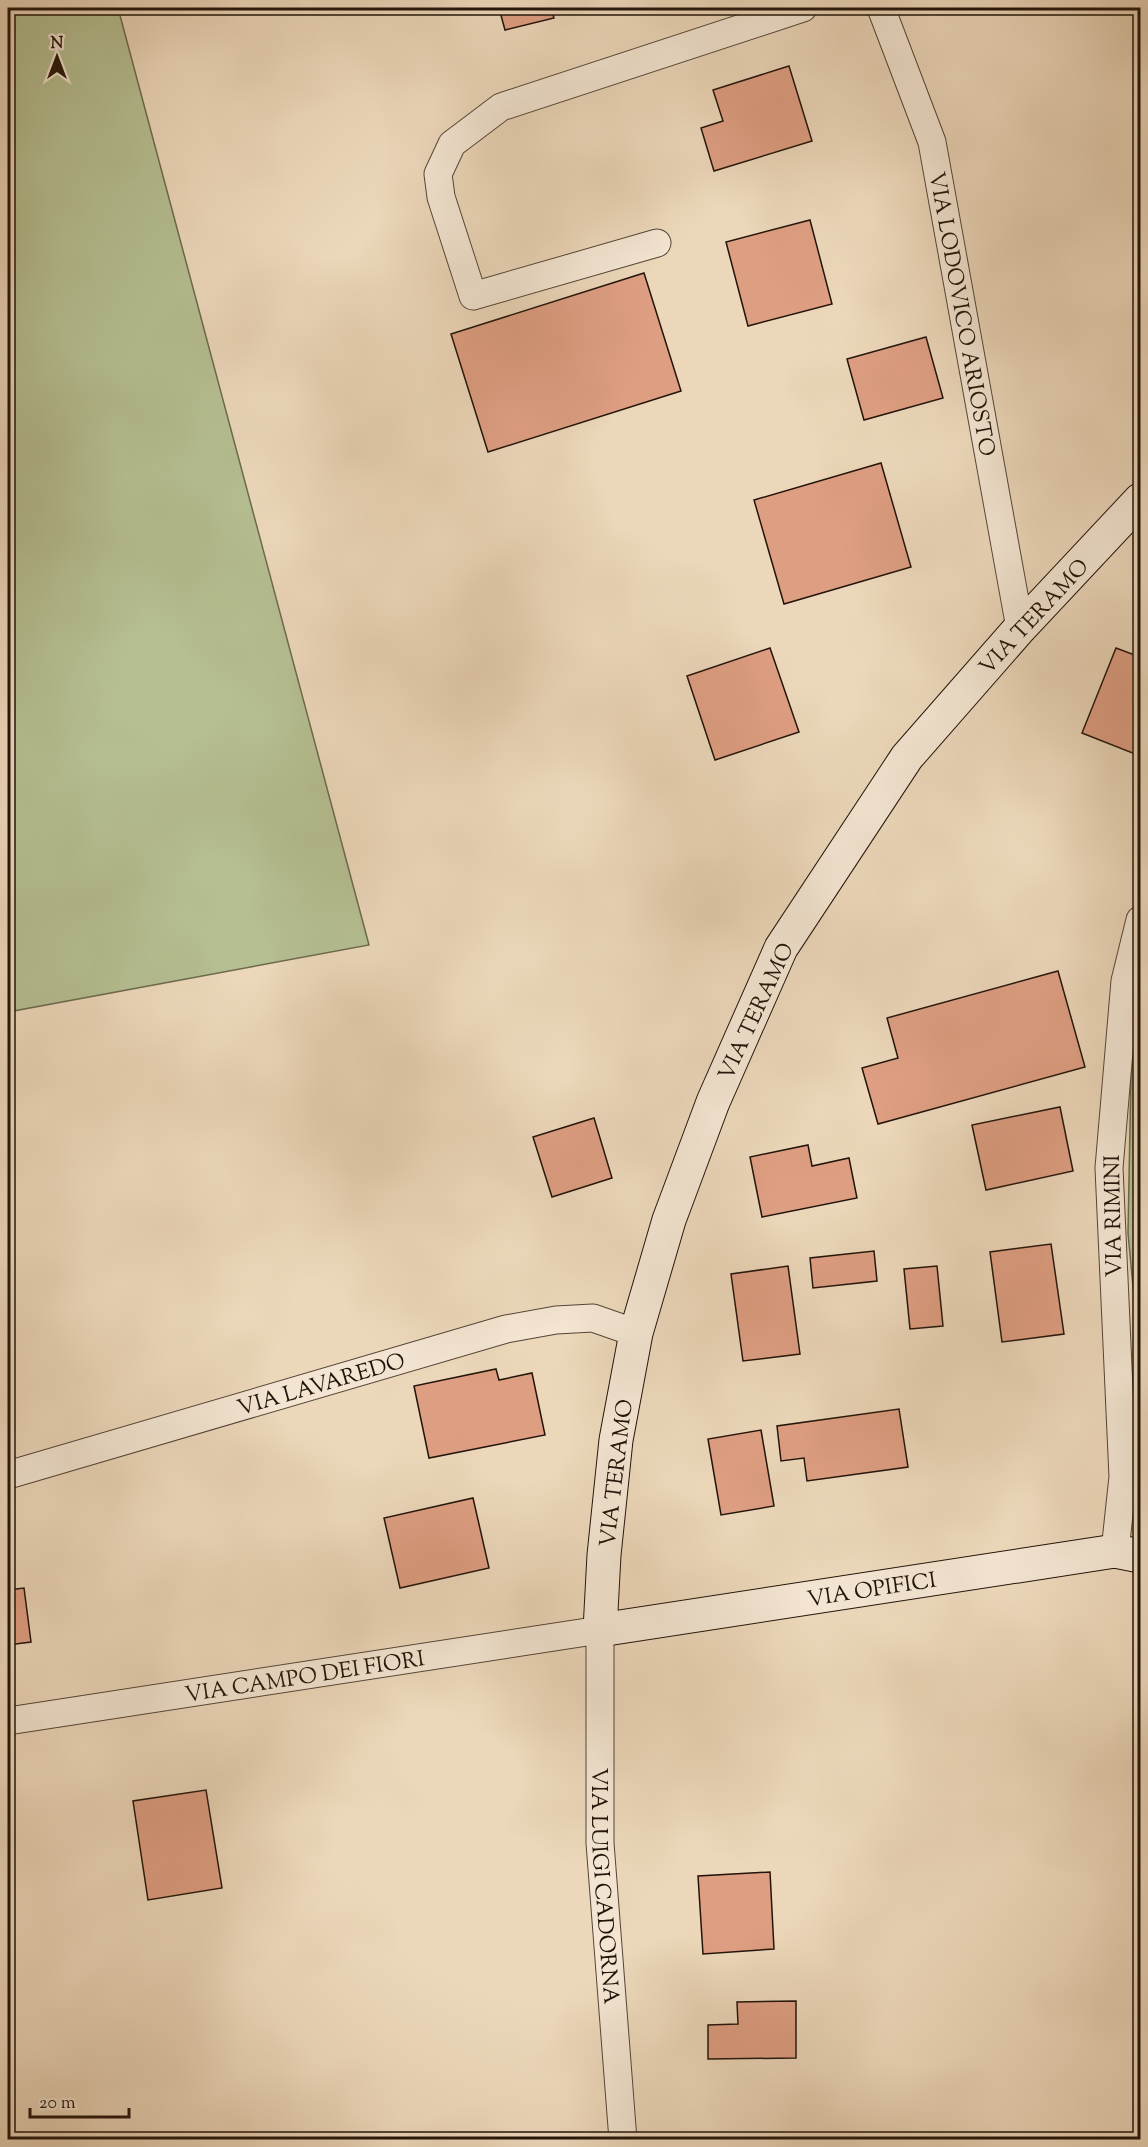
<svg xmlns="http://www.w3.org/2000/svg" width="1148" height="2147" viewBox="0 0 1148 2147" font-family="'Sorts Mill Goudy',serif">
<rect width="100%" height="100%" fill="#ecd7ba"/>
<filter id="stains"><feTurbulence type="fractalNoise" baseFrequency=".00333" numOctaves="4"/><feColorMatrix values="0 0 0 0 .2 0 0 0 0 .09 0 0 0 0 .02 0 0 0 .5 -.17"/></filter>
<radialGradient id="worn" r=".72"><stop offset=".6" stop-color="#630" stop-opacity="0"/><stop offset="1" stop-color="#630" stop-opacity=".3"/></radialGradient>
<g fill="#b5bf92" stroke="#6c6a4e" stroke-width="1.5">
<path d="M8,8H118L369,945L8,1012Z"/>
<path d="M1140,1012V1361L1128,1233L1131,1073Z"/>
</g>
<g fill="#de9e82" stroke="#22140a" stroke-width="1.5">
<path d="M499,8H551L554,18L505,30Z"/>
<path d="M789,66L812,141L714,171L701,128L723,121L713,90Z"/>
<path d="M810,220L832,304L748,326L726,242Z"/>
<path d="M644,273L681,391L488,452L451,334Z"/>
<path d="M926,337L943,398L864,420L847,359Z"/>
<path d="M881,463L911,567L784,604L754,500Z"/>
<path d="M770,648L799,732L715,760L687,676Z"/>
<path d="M1116,648L1140,657V756L1082,733Z"/>
<path d="M1058,971L1085,1067L878,1124L862,1068L898,1058L887,1018Z"/>
<path d="M1060,1107L1073,1171L986,1190L972,1125Z"/>
<path d="M594,1118L612,1178L552,1197L533,1137Z"/>
<path d="M808,1145L812,1166L849,1158L857,1198L762,1217L750,1157Z"/>
<path d="M1051,1244L1064,1334L1002,1342L990,1252Z"/>
<path d="M874,1251L877,1281L813,1288L810,1258Z"/>
<path d="M788,1266L800,1354L743,1361L731,1274Z"/>
<path d="M937,1266L943,1326L910,1329L904,1269Z"/>
<path d="M496,1369L499,1380L532,1373L545,1435L429,1458L414,1386Z"/>
<path d="M899,1409L908,1467L807,1481L804,1458L781,1461L777,1426Z"/>
<path d="M761,1430L774,1506L721,1515L708,1439Z"/>
<path d="M473,1498L489,1568L400,1588L384,1518Z"/>
<path d="M24,1588L31,1642L8,1645V1590Z"/>
<path d="M206,1790L222,1888L148,1900L133,1801Z"/>
<path d="M770,1872L774,1949L703,1954L698,1876Z"/>
<path d="M796,2001V2058L708,2059V2025L738,2024L737,2002Z"/>
</g>
<g fill="none" stroke-linecap="round" stroke-linejoin="round">
<g stroke="#544536" stroke-width="29">
<g id="street">
<path id="s1" d="M881,8L932,142L1020,628"/>
<path d="M657,243L473,296L441,197L438,174L452,144L501,107L803,8"/>
<path id="s2" d="M8,1475L506,1329L556,1320L593,1318L636,1333"/>
<path d="M1115,1551L1123,1477L1109,1168L1125,981L1140,920"/>
<path id="s3" d="M8,1721L600,1630V1843L623,2140"/>
</g>
</g>
<g stroke="#22140a" stroke-width="35">
<g id="secondary">
<path id="s4" d="M1140,500L1020,628L907,757L781,948L713,1102L669,1220L636,1333L616,1440L604,1555L600,1630L1115,1551L1140,1556"/>
</g>
</g>
<use href="#street" stroke="#f3e5d2" stroke-width="27"/>
<use href="#secondary" stroke="#f3e5d2" stroke-width="33"/>
</g>
<g text-anchor="middle" stroke-width="6" stroke-linejoin="round" paint-order="stroke">
<g font-size="22" fill="#22140a" stroke="#f3e5d2">
<text dy="8" stroke="none"><textPath href="#s1" startOffset="318">VIA LODOVICO ARIOSTO</textPath></text>
<text transform="translate(1033 616) rotate(-47)" y="8">VIA TERAMO</text>
<text transform="translate(755 1011) rotate(-65)" y="8">VIA TERAMO</text>
<text transform="translate(1112 1216) rotate(-91)" y="8">VIA RIMINI</text>
<text dy="8" stroke="none"><textPath href="#s2" startOffset="326">VIA LAVAREDO</textPath></text>
<text transform="translate(615 1473) rotate(-83)" y="8">VIA TERAMO</text>
<text dy="8" stroke="none"><textPath href="#s4" startOffset="1562">VIA OPIFICI</textPath></text>
<text dy="8" stroke="none"><textPath href="#s3" startOffset="300">VIA CAMPO DEI FIORI</textPath></text>
<text dy="8" stroke="none"><textPath href="#s3" startOffset="855">VIA LUIGI CADORNA</textPath></text>
</g>
</g>
<rect width="1148" height="2147" fill="none" stroke="#ecd7ba" stroke-width="30"/>
<rect x="9" y="9" width="1130" height="2129" fill="none" stroke="#22140a" stroke-width="3"/>
<rect x="15" y="15" width="1118" height="2117" fill="none" stroke="#22140a" stroke-width="1.5"/>
<g transform="translate(57 57)" stroke="#f3e5d2" stroke-width="4.5" paint-order="stroke">
<path d="M0-4.5L10 22L0 15L-10 22Z" fill="#22140a"/>
<text y="-9" font-size="16" font-weight="bold" text-anchor="middle" fill="#22140a">N</text>
</g>
<path d="M30 2108v9h99v-9" fill="none" stroke="#22140a" stroke-width="3"/>
<text x="39" y="2108" font-size="18" fill="#22140a" stroke="#f3e5d2" stroke-width="4.5" paint-order="stroke">20 m</text>
<rect width="100%" height="100%" filter="url(#stains)"/>
<rect width="100%" height="100%" fill="url(#worn)"/>
</svg>
